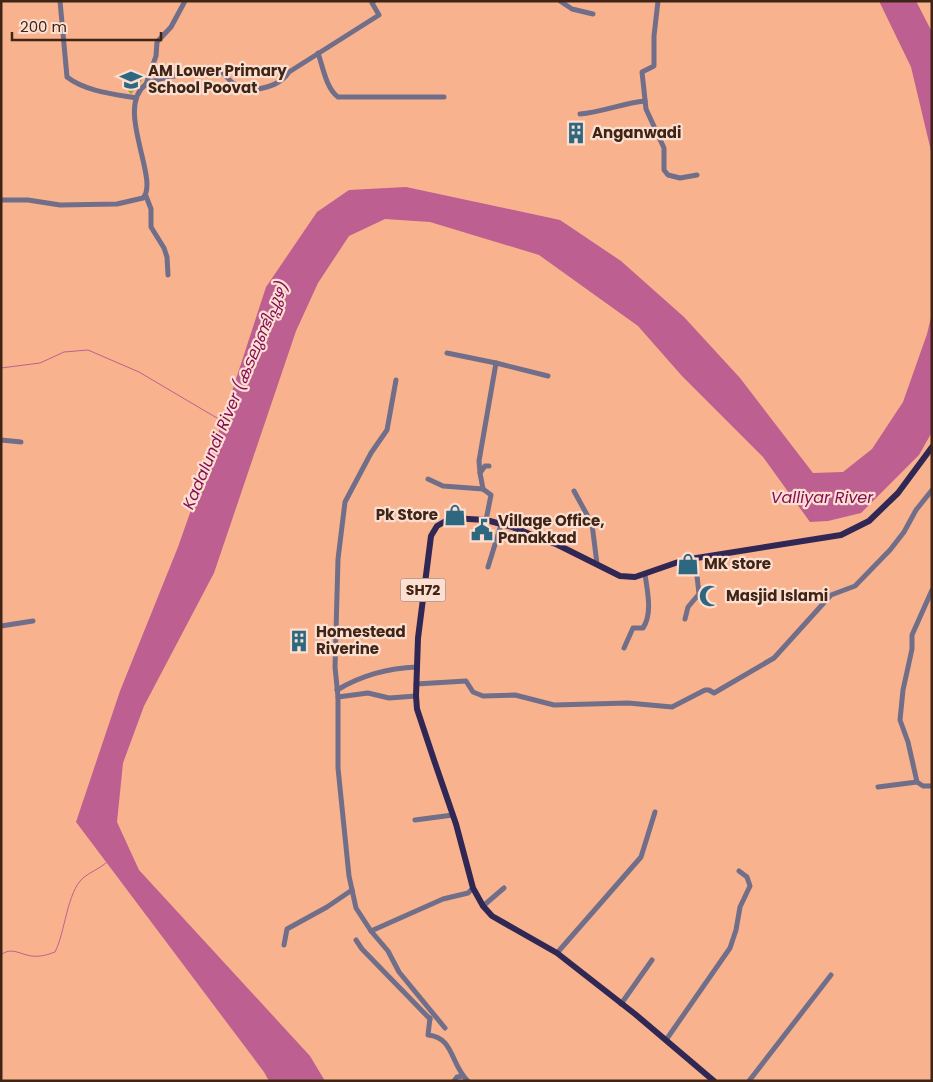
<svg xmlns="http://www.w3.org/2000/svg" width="933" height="1082" viewBox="0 0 933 1082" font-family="Poppins,'Noto Sans Malayalam',sans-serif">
<rect width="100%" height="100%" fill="#f8b38e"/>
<path fill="#a1a134" d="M141,73L144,76L139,85L131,94L128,91Z"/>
<g fill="#bd5f90">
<path d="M879,1H916L932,32V155L911,67Z"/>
<path d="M406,187L560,220L621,261L684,317L740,378L813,473L843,472L872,449L903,402L927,334L932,313V432L919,455L861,513L828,521L810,522L763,457L682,376L638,326L539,255L430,222L385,219L349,236L318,283L296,331L214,573L144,706L123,763L117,822L139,870L310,1056L325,1081H269L264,1072L76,822L120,691L178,547L222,422L266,287L317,212L349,190Z"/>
</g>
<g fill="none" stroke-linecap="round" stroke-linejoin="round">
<g stroke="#bd5f90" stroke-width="1">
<path d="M1,368L40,363L64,352L88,350L139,372L222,421"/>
<path d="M1,955C11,946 21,955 32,956C40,957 47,955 55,952C65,933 67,892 83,878C90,872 99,869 106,863"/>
</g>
<g stroke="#716e8a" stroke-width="5">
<path d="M60,1L67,77C85,91 113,94 136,98"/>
<path d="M560,1L572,9L593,14"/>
<path d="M658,1L654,36V66L642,72L646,109L664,148V170L668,175L680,178L697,175"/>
<path d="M318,53C323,67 326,88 338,97H444"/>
<path d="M146,84L156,56L157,42L171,27L185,1"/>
<path d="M580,114C603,112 623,103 645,101"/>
<path d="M146,196L151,209V227L164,248L167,257L168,275"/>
<path d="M1,200H28L60,205L117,204L143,198C160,180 115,109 145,85C151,80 166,78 174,76C187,73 210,63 222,72C228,77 228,81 236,85C242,88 248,86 254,90C268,87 280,85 289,72L379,15L372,3L374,1"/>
<path d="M447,353L496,363"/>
<path d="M396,380L387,430L371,453L345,502L338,559L335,667L338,697L368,693L389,698L416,696"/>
<path d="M1,440L21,442"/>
<path d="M480,473L479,461L496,363L548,376"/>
<path d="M428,479L443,486L483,489"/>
<path d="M574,491L592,524L597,564"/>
<path d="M486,520L491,495L483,489L480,473L485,466H489"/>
<path d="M488,567L501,525"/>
<path d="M932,590L912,635V649L903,690L900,720L908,742L917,782L923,786H932"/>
<path d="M685,619L688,607L699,594L695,558"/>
<path d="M1,626L33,621"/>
<path d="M624,648L633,628H643C653,613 647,590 645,574"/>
<path d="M416,684L466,681L473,692L483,696L515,695L554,705L628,703L672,707L705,690H709L714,693L774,658L831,595L855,586L890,550L904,532L916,510L932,490"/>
<path d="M337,690C362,675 388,668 417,667"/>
<path d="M338,697V768L349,876L356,908L371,931L388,951L399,972L445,1028"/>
<path d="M878,787L917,782"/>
<path d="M415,820L453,815"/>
<path d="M483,906L504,888"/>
<path d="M371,931L443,899L468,893L473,888"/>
<path d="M356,940L362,949L430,1019"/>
<path d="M284,945L287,929L327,907L352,890"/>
<path d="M557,953L641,857L655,812"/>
<path d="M621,1004L652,960"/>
<path d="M430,1018L428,1035C454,1037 451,1066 468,1081"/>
<path d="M666,1040L730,948L736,930L740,907L750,886L747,877L739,871"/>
<path d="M454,1081L457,1077L463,1076"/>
<path d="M749,1081L831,975"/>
</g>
<path stroke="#302755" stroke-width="6" d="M714,1081L635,1014L557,953L492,916L483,906L473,888L456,824L435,763L417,709L416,696L418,638L431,536L437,526L451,518L486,520L512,527L558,545L620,576L635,577L684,560L841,535L869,521L898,493L932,447"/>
</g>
<defs>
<g id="school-bare" transform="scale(1.725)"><path d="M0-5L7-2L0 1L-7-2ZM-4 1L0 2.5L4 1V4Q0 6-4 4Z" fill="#2d6780" stroke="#fcdfd0" stroke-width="2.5" paint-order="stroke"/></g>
<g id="building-bare" transform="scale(1.725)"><path d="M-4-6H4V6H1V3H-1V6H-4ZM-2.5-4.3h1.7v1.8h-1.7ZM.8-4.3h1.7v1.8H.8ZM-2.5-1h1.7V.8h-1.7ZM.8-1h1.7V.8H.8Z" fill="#2d6780" stroke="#fcdfd0" stroke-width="2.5" paint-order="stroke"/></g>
<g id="shop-bare" transform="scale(1.725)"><path d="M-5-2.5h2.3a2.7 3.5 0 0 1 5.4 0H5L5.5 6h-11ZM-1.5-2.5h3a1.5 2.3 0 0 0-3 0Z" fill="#2d6780" stroke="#fcdfd0" stroke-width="2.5" paint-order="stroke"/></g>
<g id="civic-bare" transform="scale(1.725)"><path d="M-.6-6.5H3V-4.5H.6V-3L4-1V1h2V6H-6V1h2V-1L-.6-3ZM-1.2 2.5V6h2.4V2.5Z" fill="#2d6780" stroke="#fcdfd0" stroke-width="2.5" paint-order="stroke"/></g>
<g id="mosque-bare" transform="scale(1.725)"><path d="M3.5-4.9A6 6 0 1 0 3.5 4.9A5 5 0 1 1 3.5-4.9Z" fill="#2d6780" stroke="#fcdfd0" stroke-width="2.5" paint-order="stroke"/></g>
</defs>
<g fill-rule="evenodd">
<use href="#school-bare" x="131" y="80"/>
<use href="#building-bare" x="576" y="133"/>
<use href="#shop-bare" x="455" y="515"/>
<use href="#civic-bare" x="482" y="530"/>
<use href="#shop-bare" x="688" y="564"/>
<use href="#mosque-bare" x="710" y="596"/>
<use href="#building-bare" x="299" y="641"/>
</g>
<g text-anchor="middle" stroke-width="4.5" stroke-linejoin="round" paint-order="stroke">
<rect fill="#fcdfd0" stroke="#785d4e" stroke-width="1" x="400.5" y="578.5" width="45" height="23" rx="4"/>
<g font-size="14" font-weight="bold" fill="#3f2516">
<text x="423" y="595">SH72</text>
</g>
<g font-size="15" font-weight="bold" fill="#3f2516" stroke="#fcdfd0" text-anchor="start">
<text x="148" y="76">AM Lower Primary<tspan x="148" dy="17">School Poovat</tspan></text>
<text x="592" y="138">Anganwadi</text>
<text x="438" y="520" text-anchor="end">Pk Store</text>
<text x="498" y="526">Village Office,<tspan x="498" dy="17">Panakkad</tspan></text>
<text x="704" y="569">MK store</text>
<text x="726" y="601">Masjid Islami</text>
<text x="316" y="637">Homestead<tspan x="316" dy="17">Riverine</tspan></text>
</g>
<g font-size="16" font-style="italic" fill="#850d58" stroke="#fcdfd0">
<text transform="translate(235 395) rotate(-67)" y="6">Kadalundi River (കടലുണ്ടിപ്പുഴ)</text>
<text x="822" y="503">Valliyar River</text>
</g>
</g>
<rect width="933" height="1082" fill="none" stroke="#3f2516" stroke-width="5"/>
<path d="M12 32v8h149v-8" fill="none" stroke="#3f2516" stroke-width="2.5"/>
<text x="20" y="32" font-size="15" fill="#3f2516" stroke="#fcdfd0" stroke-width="4" paint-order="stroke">200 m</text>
</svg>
